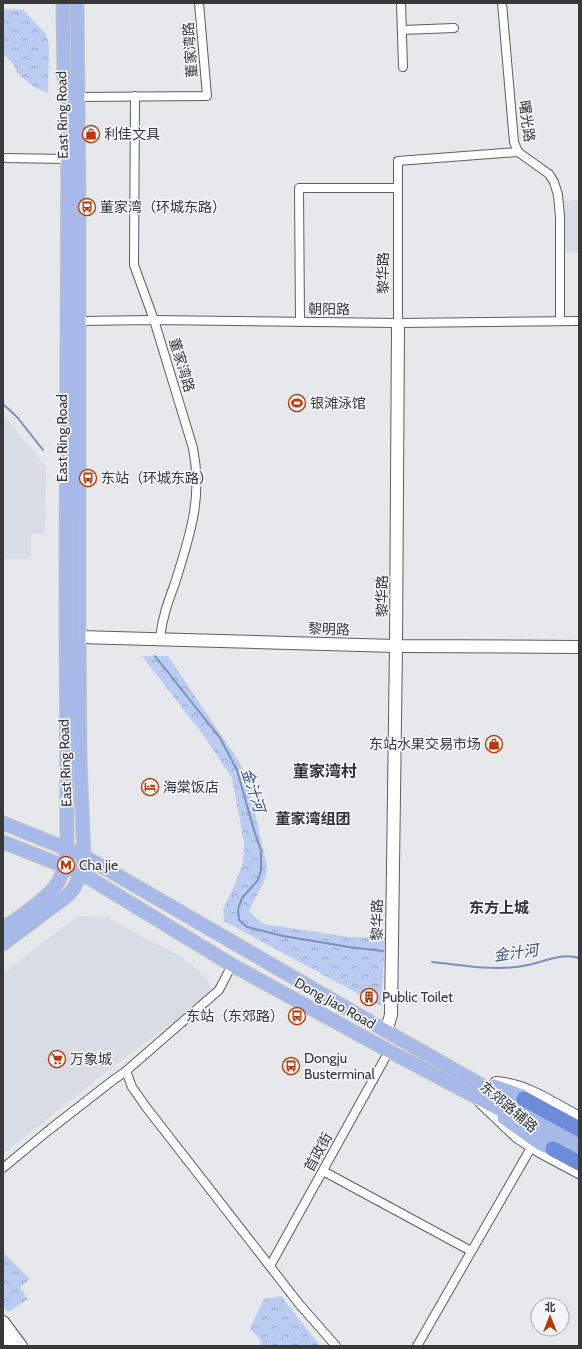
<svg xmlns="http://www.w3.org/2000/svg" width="582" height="1349" viewBox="0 0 582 1349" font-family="Cabin,'Noto Sans SC',sans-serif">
<defs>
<pattern id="park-crowns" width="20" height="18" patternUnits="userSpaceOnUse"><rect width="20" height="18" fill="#bbccf3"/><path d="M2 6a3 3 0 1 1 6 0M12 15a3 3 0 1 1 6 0" fill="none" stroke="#99a7c6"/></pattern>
</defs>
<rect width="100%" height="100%" fill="#e6e8eb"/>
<g fill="#d7dce5">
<path d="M579,200V253H564V201Z"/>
<path d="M3,414L46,467L45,534H31V559H3Z"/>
<path d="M78,916L106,917L182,957L206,978L213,992L106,1072L3,1154V973Z"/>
</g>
<g fill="url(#park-crowns)">
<path d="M3,9L23,10L46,34L49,45L48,93L34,87L17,73L14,65L3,53Z"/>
<path d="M142,656H168L238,760L246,775L267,865L266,877L249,911L263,924L350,937L385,938L381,1006L224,921L223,909L235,884L243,863L244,843L232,778L204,736Z"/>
<path d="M3,1252L30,1279L20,1287L28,1299L8,1312L3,1306Z"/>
<path d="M281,1296L320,1346H260L261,1341L250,1328L264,1299Z"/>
</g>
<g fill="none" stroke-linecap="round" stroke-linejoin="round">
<g stroke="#7d90bb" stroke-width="2">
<path d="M3,404L17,417L43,450"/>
<path d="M155,656L220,738L237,770L253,827L261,851V870L258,880L242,898L238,909L239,920L247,927L283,936L349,947L383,951"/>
<path d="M432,962C464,965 496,972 528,965C543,962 563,952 579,958"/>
</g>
<g stroke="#5d5e60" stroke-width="10">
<g id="street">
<path d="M401,3L403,67"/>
<path d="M502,3L514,142L518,152L549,174L554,182L558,195L560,217V321"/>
<path d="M402,30L454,28"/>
<path d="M135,96L134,265L154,320L193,448C203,498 190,535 175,583C168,602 162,618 160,639"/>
<path d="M77,97L207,96L199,3"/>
<path d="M3,158L67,159"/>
<path d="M79,321L154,320L398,323L579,321"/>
<path d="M300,322L299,188H398"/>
<path d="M398,323V161L518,152"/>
<path d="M232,965L219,990L126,1071L132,1087L146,1107L300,1305L336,1346"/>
<path d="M3,1168L49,1130L112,1081L126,1071"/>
<path d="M323,1171L471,1251"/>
<path d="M270,1266L389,1051"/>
<path d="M417,1346L532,1146"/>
</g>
</g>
<g stroke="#5d5e60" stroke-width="14">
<g id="secondary">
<path d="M79,637L396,646L579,647"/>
<path d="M386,1031L391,1015L396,646L398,323"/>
<path d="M496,1083C526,1085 553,1104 579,1118"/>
<path d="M481,1102L518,1137L538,1150L579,1172"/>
<path d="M3,1322L21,1346"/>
<path d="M3,1337L10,1346"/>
</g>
</g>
<g stroke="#c3c4c4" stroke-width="15">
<g id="primary">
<path d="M3,823L84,856L386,1031L527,1111L579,1139"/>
<path d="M3,842L81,873L232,965L389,1051L579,1151"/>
<path d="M3,929C17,918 43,902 54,888C62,878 66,862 67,850L66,577L68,111L64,76L63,3"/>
<path d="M3,944L67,896L74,888L81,873L84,856L80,761L79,637V206L77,3"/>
<path d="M494,1086L522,1096L524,1099"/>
<path d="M504,1118L541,1144L553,1149"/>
</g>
</g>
<g stroke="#c3c4c4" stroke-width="17">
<g id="highway">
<path d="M524,1099L579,1129"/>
<path d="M553,1149L579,1163"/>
</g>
</g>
<use href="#street" stroke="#fff" stroke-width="8"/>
<use href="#secondary" stroke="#fff" stroke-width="12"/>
<use href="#primary" stroke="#a7b9e8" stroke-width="13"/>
<use href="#highway" stroke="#6c8bd9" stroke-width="15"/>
</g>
<defs>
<g id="shop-ring" transform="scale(0.9)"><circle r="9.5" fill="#f4f5f8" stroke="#be3601" stroke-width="1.5"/><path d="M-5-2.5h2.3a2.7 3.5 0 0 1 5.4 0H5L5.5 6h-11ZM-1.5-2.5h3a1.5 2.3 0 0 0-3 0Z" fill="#be3601"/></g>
<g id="bus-ring" transform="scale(0.9)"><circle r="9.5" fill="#f4f5f8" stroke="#be3601" stroke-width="1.5"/><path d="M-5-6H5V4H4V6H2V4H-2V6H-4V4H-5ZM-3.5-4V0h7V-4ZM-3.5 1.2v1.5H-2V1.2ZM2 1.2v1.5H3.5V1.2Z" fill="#be3601"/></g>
<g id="stadium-ring" transform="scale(0.9)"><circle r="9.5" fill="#f4f5f8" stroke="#be3601" stroke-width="1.5"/><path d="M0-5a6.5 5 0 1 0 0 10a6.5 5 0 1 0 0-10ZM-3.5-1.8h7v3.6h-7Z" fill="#be3601"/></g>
<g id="hotel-ring" transform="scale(0.9)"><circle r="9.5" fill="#f4f5f8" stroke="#be3601" stroke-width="1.5"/><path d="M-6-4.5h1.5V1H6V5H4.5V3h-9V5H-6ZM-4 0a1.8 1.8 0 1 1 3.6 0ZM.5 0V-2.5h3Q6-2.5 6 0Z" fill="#be3601"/></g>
<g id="metro-ring" transform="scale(0.9)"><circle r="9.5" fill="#f4f5f8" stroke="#be3601" stroke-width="1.5"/><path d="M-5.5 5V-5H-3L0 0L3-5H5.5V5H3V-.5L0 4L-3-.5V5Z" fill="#be3601"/></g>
<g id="building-ring" transform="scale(0.9)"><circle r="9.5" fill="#f4f5f8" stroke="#be3601" stroke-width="1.5"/><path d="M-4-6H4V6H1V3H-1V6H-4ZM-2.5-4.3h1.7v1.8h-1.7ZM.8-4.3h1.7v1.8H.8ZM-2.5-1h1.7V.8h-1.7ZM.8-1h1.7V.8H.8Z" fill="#be3601"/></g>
<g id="supermarket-ring" transform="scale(0.9)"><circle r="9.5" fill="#f4f5f8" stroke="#be3601" stroke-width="1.5"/><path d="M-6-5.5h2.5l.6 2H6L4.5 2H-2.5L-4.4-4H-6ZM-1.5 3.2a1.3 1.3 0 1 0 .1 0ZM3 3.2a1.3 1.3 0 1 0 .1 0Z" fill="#be3601"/></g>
</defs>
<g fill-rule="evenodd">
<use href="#shop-ring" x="91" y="134"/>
<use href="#bus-ring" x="87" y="207"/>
<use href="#stadium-ring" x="297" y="403"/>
<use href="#bus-ring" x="88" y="478"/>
<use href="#shop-ring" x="494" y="744"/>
<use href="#hotel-ring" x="150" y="787"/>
<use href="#metro-ring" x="66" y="865"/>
<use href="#building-ring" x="369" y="997"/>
<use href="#bus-ring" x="297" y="1016"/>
<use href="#supermarket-ring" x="57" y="1059"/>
<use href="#bus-ring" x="291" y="1066"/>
</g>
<g text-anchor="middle" stroke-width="3.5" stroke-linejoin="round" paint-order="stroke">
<g font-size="14" fill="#38393a" stroke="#f4f5f8">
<text transform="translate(190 50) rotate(-94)" y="5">董家湾路</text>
<text transform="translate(62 115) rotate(-91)" y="5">East Ring Road</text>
<text transform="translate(527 121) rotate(82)" y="5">曙光路</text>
<text transform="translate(383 273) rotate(-90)" y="5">黎华路</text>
<text transform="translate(329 309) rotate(1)" y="5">朝阳路</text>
<text transform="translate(182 365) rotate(73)" y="5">董家湾路</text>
<text transform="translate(62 438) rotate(-90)" y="5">East Ring Road</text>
<text transform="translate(382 596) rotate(-90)" y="5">黎华路</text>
<text transform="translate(329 629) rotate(2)" y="5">黎明路</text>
<text transform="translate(65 763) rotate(-92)" y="5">East Ring Road</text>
<text transform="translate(377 920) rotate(-89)" y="5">黎华路</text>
<text transform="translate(335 1003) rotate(29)" y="5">Dong Jiao Road</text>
<text transform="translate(509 1107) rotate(40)" y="5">东郊路辅路</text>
<text transform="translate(318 1152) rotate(-61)" y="5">首政街</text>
</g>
<g font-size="14" fill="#38393a" stroke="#f4f5f8" text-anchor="start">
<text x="104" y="139">利佳文具</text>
<text x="100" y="212">董家湾（环城东路）</text>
<text x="310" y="408">银滩泳馆</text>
<text x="101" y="483">东站（环城东路）</text>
<text x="481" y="749" text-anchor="end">东站水果交易市场</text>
<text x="163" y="792">海棠饭店</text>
<text x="79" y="870">Cha jie</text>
<text x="382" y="1002">Public Toilet</text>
<text x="284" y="1021" text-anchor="end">东站（东郊路）</text>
<text x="304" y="1063">Dongju<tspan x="304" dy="16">Busterminal</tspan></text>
<text x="70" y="1064">万象城</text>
</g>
<g font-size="15" font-style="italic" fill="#394f88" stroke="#f4f5f8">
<text transform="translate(253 790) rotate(72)" y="5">金汁河</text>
<text transform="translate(516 953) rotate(-8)" y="5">金汁河</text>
</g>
<g font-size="15" font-weight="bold" fill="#323336" stroke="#f4f5f8">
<text x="313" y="824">董家湾组团</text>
<text x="499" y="913">东方上城</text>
</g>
<g font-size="16" font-weight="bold" fill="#323336" stroke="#f4f5f8">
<text x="325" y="777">董家湾村</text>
</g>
</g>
<rect width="582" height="1349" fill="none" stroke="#38393a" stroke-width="8"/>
<g transform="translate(550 1317)"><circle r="19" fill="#f4f5f8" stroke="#a9aaac"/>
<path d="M0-3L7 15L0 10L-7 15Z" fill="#be3601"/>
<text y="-6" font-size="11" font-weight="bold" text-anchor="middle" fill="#38393a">北</text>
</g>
</svg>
